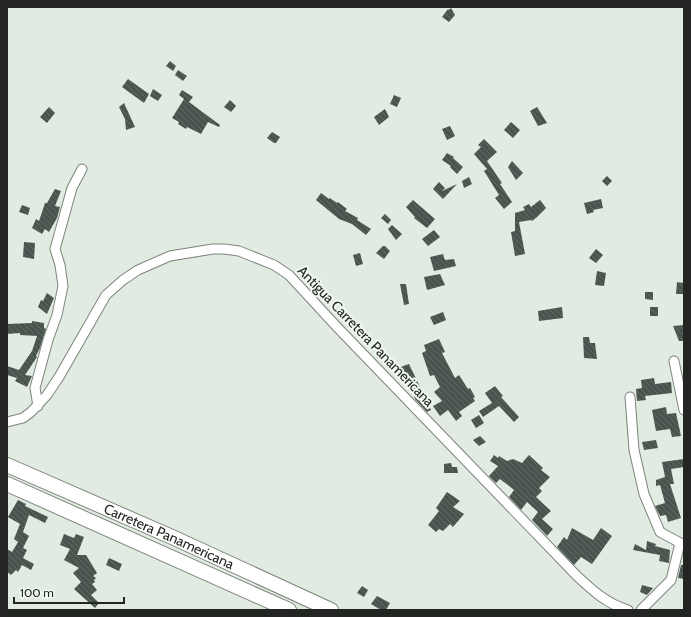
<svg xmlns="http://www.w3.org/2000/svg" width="691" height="617" viewBox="0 0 691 617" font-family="Cabin,sans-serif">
<defs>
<pattern id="building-back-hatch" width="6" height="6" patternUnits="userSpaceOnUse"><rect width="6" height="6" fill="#4a544e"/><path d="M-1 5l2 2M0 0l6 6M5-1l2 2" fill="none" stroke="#616964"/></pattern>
</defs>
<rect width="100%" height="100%" fill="#e2ebe1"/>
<g fill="url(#building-back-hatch)">
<path d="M451,8L455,15L449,22L442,17L448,9L449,10Z"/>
<path d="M170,61L176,66L173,71L166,66Z"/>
<path d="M178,70L187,76L183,81L175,75Z"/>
<path d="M128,79L149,94L144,103L122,87Z"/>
<path d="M153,89L162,95L158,101L150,96Z"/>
<path d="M182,90L193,97L189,102L220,125L219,127L208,122L201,134L187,127L186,129L178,124L179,122L172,118L184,99L179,95Z"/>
<path d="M394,95L401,98L397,107L390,104Z"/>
<path d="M230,100L236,106L231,112L224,107Z"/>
<path d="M124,103L135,127L126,130L125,119L119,107Z"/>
<path d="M49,107L55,113L47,123L40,117Z"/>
<path d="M537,107L547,123L538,126L530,111Z"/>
<path d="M385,109L389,117L379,125L374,117Z"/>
<path d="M511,122L520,130L513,138L504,130Z"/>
<path d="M450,126L455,136L447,140L442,129Z"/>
<path d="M272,132L280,137L276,143H274L267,138Z"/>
<path d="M484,139L497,152L487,161L502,183L500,184L512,202L504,209L495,198L499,195L484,171L487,169L474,154L481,147L478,145Z"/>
<path d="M447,153L454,157L453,158L463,167L457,174L450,167L451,166L442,160Z"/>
<path d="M512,161L523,173L516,180L508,167Z"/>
<path d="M607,176L612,181L607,186L602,181Z"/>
<path d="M469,177L472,184L464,188L462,181Z"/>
<path d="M439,182L445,188L442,191L457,184L443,199L433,189Z"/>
<path d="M55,189L61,191L55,206L60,207L57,218L49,232L45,229L42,234L32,228L36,219L39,221L45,203H47Z"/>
<path d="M321,193L329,199L330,198L337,203L338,202L347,209L345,211L358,218L357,220L371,229L366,235L352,224L339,219L316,200Z"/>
<path d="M601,199L603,208L593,210L594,212L587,214L584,203Z"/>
<path d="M413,200L435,219L427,228L414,218L415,217L406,207Z"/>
<path d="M540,200L546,208L537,217L532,221L531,220L519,222L525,254L515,256L511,232L515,231V213L525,210L523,207L529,204L531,207Z"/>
<path d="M22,205L30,208L28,215L19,212Z"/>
<path d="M385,214L391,220L388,224L381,218Z"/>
<path d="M392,225L402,234L396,240L388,229Z"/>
<path d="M434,230L440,237L428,246L422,239Z"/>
<path d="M24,242L35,243L34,259L23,257Z"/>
<path d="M383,246H385L390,251L384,259L376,253Z"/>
<path d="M596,249L603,255L596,263L589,258Z"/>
<path d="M360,253L363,264L356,266L353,255Z"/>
<path d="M443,254L445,260L454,259L456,266L434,271L430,257Z"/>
<path d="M597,271L606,273L604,286L595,285Z"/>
<path d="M440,274L445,285L427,290L424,277Z"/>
<path d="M677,282L684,283V294H676Z"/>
<path d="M400,284H406L409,304L404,305Z"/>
<path d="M645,292H653V300L645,299Z"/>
<path d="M47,293L54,298L47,314L38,307L41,300L43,301Z"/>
<path d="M562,307L563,318L539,321L538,311Z"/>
<rect x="650" y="307" width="8" height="9"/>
<path d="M443,312L446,320L434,325L430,317Z"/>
<path d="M32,321L44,323V328L46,329L40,348L36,356L37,357L25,375L32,376L27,387L15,381L17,378L7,375V366L19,370L32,351L37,336L20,335V333L7,334V324L32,323Z"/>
<path d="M684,325V341H679L673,326Z"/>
<path d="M583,337H589L590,343H595L597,359L584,358Z"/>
<path d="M439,339L445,352L442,353L455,378L459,375L468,389L470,388L475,397L473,398L475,401L459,412L462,416L456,421L448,410L440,416L433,406L442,401L434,392L440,387L434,375L430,376L422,353L426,351L424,345Z"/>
<path d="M409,364L431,410L427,412L415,399L407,376L401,378L398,368Z"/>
<path d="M654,378L655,384L671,382L672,393L645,396L646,400L637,401L636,389L642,388L641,380Z"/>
<path d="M495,386L503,396L501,397L519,417L514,422L499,406L483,417L479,411L492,403L485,393Z"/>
<path d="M666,407L667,414L676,413L681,436L672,437L670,429L656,431L652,410Z"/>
<path d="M479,415L484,423L476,428L471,420Z"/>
<path d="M480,436L486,442L479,446L473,440Z"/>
<path d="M656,440L658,448L644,450L642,442Z"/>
<path d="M494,455L498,458L499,456L507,461L513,459L522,463L529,455L543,468L541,470L550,477L539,488L542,491L536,497L551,511L542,519L553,529L547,536L532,520L538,512L527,502L521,510L509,497L514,490L500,479L496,483L489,476L498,466L490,461Z"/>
<path d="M684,459V467L671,469L674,484H670L681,518L668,522L666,515L660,516L655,506L665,503L660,485L656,486V480L665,477L662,462Z"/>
<path d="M451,463L452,467H457L458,473H444V464Z"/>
<path d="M447,492L460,501L453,507L464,514L453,527L450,524L443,531L439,529L436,532L428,525L439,511L436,508Z"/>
<path d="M18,500L26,504L25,506L48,517L45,523L29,515L23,532L29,536L23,548L27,550L23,558L34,564L31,570L22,565L18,572L16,570L11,575L7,572V549L12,552L18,542L14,539L20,524L8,517Z"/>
<path d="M572,528L593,540L601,528L612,536L592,564L581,557L574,565L557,547L564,537L567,540Z"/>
<path d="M64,534L74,538L76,534L84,537L77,555H86L97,573L93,576L96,578L94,580L95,582L92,584L97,590L91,595L99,603L95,608L74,589L81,582L73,573L79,568L64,560L70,549L60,545Z"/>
<path d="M647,541L656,544L655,546L670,550L669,563L659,561L660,555L633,550L635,544L646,550Z"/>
<path d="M109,558L122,564L119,571L106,565Z"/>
<path d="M681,565H684V579L678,578Z"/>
<path d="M642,585L653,588L647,595L640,592Z"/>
<path d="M362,586L368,590L364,597L357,593Z"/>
<path d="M377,596L390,603L386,610H381L371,604Z"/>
</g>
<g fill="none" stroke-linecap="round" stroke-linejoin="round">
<g stroke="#7c847b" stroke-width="11">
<g id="minor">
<path d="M674,361L684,410"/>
<path d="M630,397L634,450L644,494L660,532L684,545"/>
<path d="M38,406L35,388L48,340L57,315L63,286L60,265L55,249L72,188L82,169"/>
<path d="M7,422L23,418L31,412L47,395L59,377L106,295L123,280L138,270L170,256L213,249H224L239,251L274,265L289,275L337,327L577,576C592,590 607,604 628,610"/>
<path d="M641,610L671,580L680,543"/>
</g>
</g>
<g stroke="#7c847b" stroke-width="16">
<g id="highway">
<path id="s1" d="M7,465L172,537L331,610"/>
<path d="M7,484L289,610"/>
</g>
</g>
<use href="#minor" stroke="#fff" stroke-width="9"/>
<use href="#highway" stroke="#fff" stroke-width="14"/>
</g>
<g text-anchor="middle" stroke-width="4" stroke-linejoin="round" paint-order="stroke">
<g font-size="14" fill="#222521" stroke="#eff8ee">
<text transform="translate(366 336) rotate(46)" y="5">Antigua Carretera Panamericana</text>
<text dy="5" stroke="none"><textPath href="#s1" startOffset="177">Carretera Panamericana</textPath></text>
</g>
</g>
<rect width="691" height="617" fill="none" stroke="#222521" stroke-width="16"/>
<path d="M14 597v6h110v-6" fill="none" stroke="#222521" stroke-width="2"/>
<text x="20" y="597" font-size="12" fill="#222521" stroke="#eff8ee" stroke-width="3" paint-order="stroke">100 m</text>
</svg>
